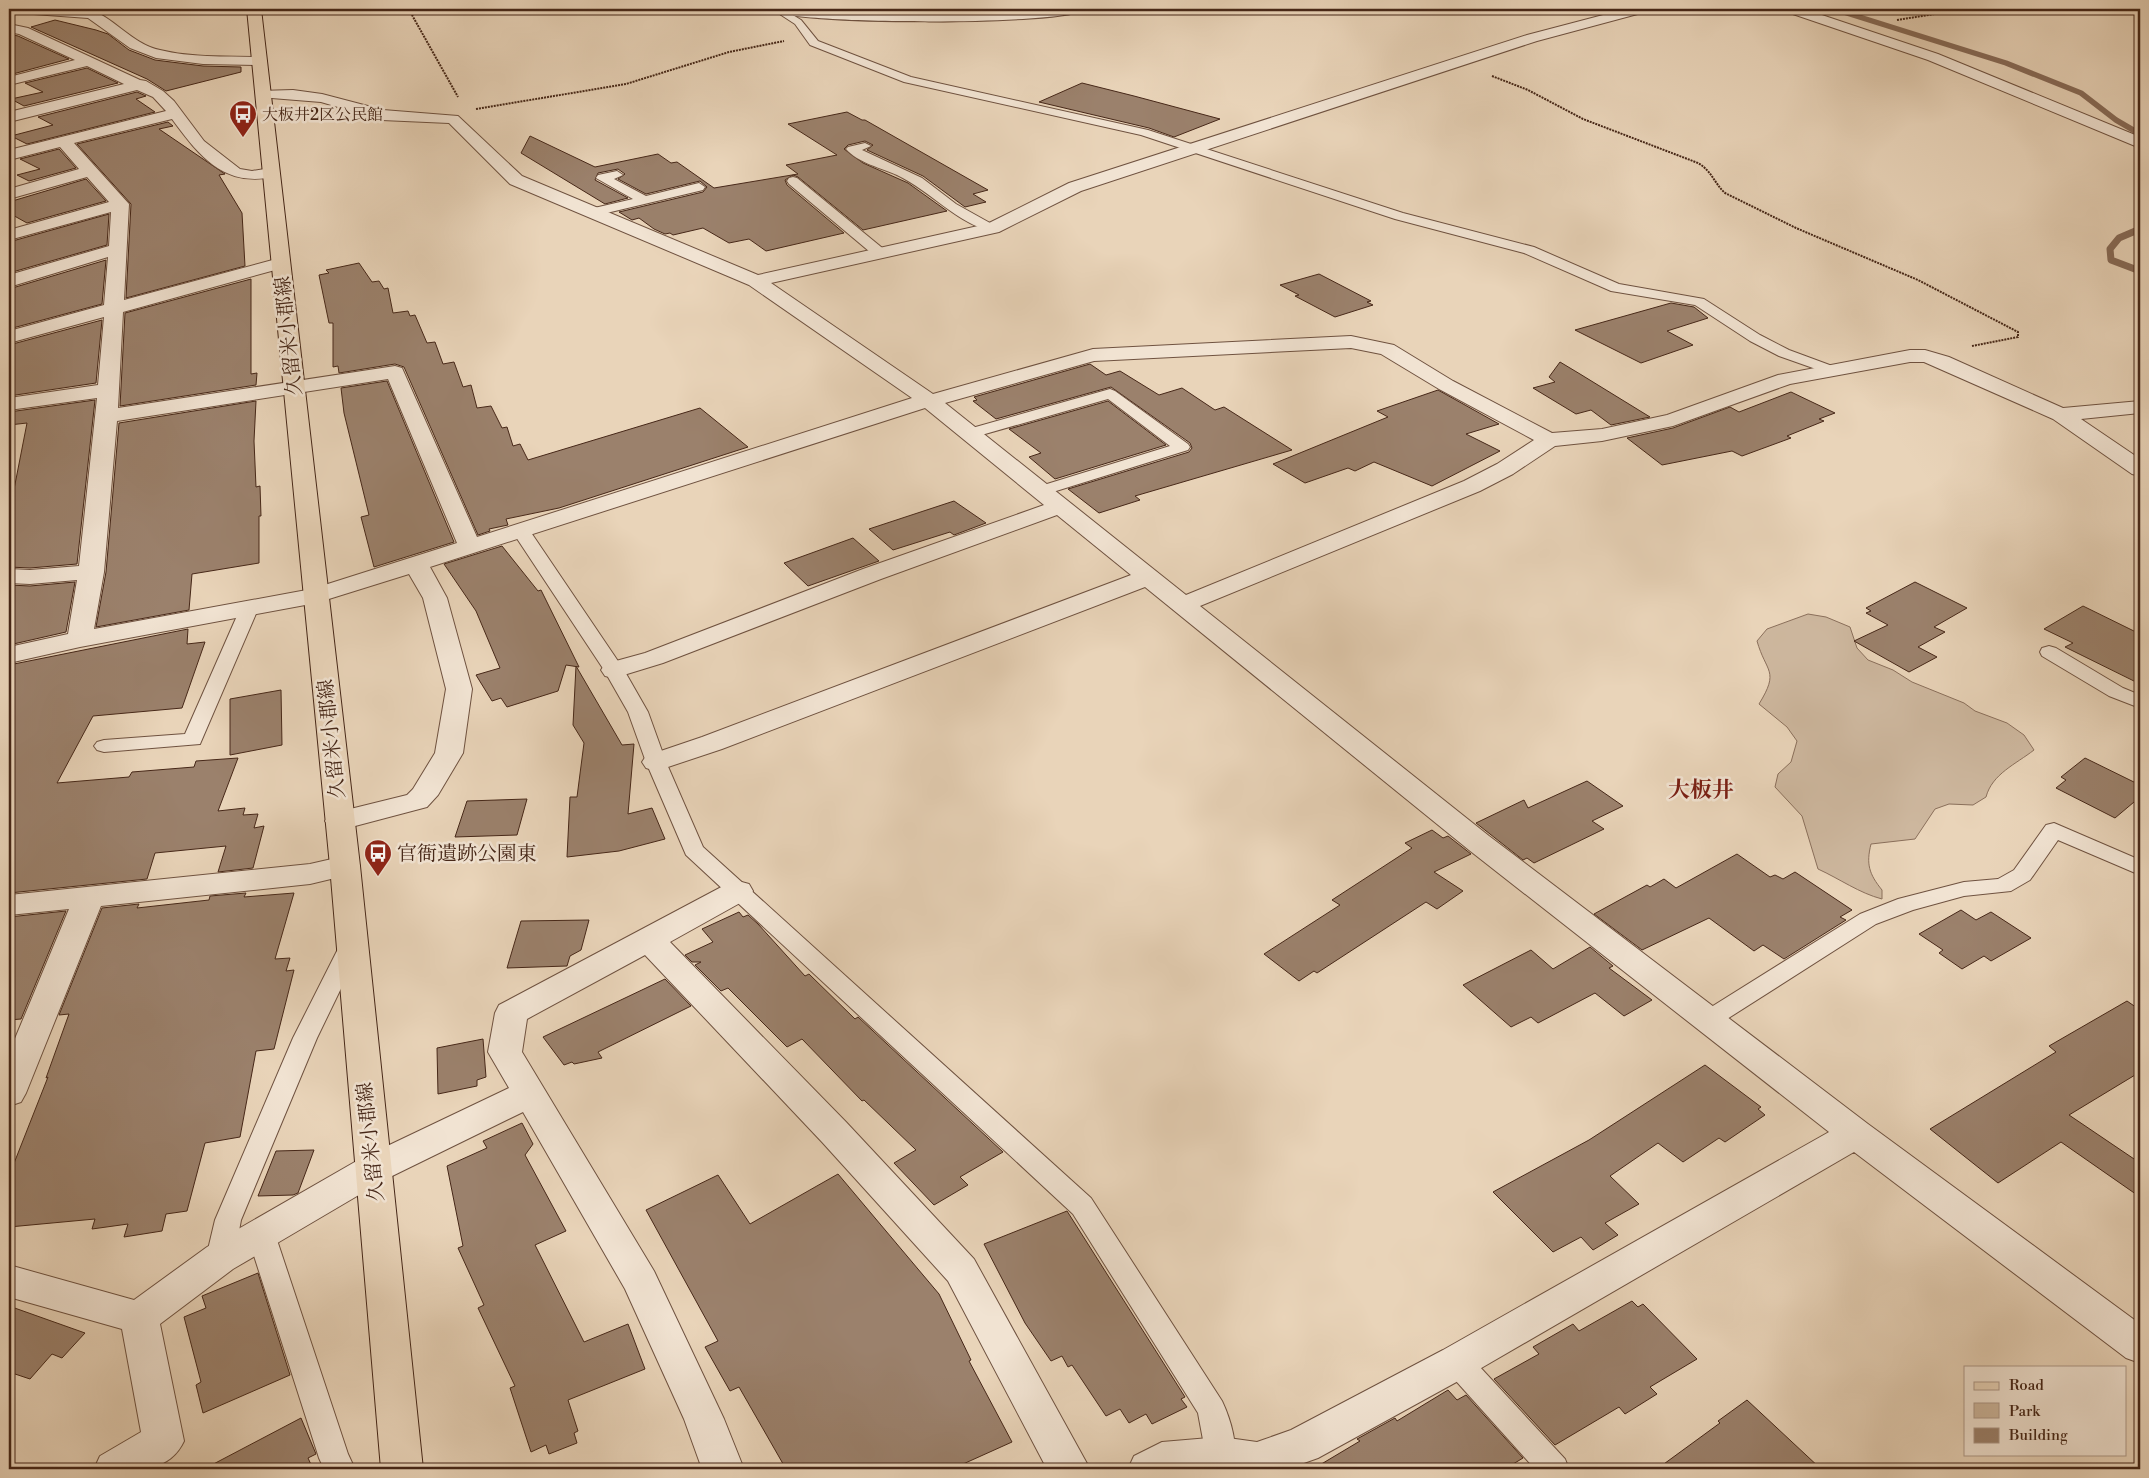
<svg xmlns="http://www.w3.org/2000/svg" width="2149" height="1478" viewBox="0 0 2149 1478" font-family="'Libre Bodoni','Noto Serif JP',serif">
<rect width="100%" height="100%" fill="#e9d4b9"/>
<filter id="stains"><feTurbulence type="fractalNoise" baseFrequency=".004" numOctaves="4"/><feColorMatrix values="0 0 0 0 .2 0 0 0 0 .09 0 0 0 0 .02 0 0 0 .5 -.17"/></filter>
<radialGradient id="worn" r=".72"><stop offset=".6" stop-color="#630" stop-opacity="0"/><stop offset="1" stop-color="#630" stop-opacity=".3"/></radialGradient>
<path fill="#cdb79e" stroke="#8a6f5b" d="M1808,614L1826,617L1850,627L1857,648L1868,660L1893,670L1912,682L1964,703L1975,711L2007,723L2024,735L2034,750C2016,764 1992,774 1986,797L1973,805L1949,804L1935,809L1915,839L1871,844C1866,864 1869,874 1882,890V899C1859,893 1840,879 1818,869L1802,816L1775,787L1778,774L1791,762L1797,741L1787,727L1759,704C1780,670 1766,673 1757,641L1767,629Z"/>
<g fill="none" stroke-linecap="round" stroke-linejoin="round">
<path stroke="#876b58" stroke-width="5.5" d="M1834,9L2006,63L2081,93L2116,120L2140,134"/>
<path stroke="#876b58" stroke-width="7" d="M2140,229L2119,238L2110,249L2111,260L2140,271"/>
<path fill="#b29982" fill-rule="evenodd" d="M835,9H1038L1034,15L1023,18L943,23L850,18L839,15Z"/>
</g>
<g fill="#9b816c" stroke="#462718">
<path d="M55,20L96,30L108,34L129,50L155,60L203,66L241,67V72L166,91L147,79L31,27Z"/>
<path d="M9,34L18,36L69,59L9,75Z"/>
<path d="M87,68L118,83L24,106L11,99L43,92L25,83Z"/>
<path d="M1082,83L1134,96L1220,119L1174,137L1149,128L1039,102Z"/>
<path d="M137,92L146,96L136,99L155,112L27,144L11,136L53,125L38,117Z"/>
<path d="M847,112L862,120H865L988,190L973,194L986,202L965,207L923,176L867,150L873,145L865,141L848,145L844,149L863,163L908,183L947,211L863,230L798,177L793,175L785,180L787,185L844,233L766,251L749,239L729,243L703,228L673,235L670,233L665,234L654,229L639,218L632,220L619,212L703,192L707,187L700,181L646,194L618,179L625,174L618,169L598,173L595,180L628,198L605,204L521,153L530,136L595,167L658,154L671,163L677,162L714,188L798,174L786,165L837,155L788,124Z"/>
<path d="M168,122L173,126L159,129L225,174L219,175L242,213L245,266L126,298L131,204L77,144Z"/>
<path d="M59,149L76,168L29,181L17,175L40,169L20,159Z"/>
<path d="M86,179L106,201L27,223L9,213V202Z"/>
<path d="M109,214L107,245L9,273V242Z"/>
<path d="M106,260L102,304L9,329V289Z"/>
<path d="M359,263L372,282L379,281L384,289L388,288L393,313L408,311L410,316L415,315L427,343L435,342L443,364L454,362L463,387L471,385L477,408L491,406L502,428L507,427L513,446L520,444L528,460L700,408L748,447L559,508L506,519L508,525L489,529L490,531L478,535L404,367L395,364L339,373L338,366L333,367V323H329L319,275L329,273L326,270Z"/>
<path d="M1319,274L1371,301L1367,302L1373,305L1335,317L1295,296L1299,295L1280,285Z"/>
<path d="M251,279V374L257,373L256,385L120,406L125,313Z"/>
<path d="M1671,303L1694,307L1708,318L1667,331L1693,345L1641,363L1575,330Z"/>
<path d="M102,320L96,383L9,396V345Z"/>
<path d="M1560,362L1580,374L1650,417L1611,425L1591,410L1576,414L1533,388L1555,382L1549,377Z"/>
<path d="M1090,364L1106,375L1120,371L1159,395L1182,388L1215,410L1224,407L1292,450L1135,496L1140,500L1099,513L1068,489L1189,452L1192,448L1190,443L1111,387L996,419L973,401L977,400L974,397Z"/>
<path d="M387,381L454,542L374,567L361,517L369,515L344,413L341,388Z"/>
<path d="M1438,390L1499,424L1466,434L1500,451L1432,486L1374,462L1355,471L1348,468L1305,483L1273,464L1388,417L1377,411Z"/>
<path d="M1791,392L1835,413L1819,419L1824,421L1787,436L1791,438L1742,456L1732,451L1662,465L1627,438L1673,428L1730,407L1739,412Z"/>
<path d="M95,400L77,564L30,568L9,567V515L27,423L9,425V412Z"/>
<path d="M256,401L254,441L256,487L260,486L261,516H259V563L192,574L189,610L96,627L106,572L119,423Z"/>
<path d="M1108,401L1166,445L1055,479L1029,457L1041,453L1009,429Z"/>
<path d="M954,501L986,523L954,535L950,532L893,550L869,529Z"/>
<path d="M853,538L879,561L808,586L784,563Z"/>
<path d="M502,546L538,591L541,590L579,667L566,665L558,691L507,707L501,698L492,701L476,675L500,668L476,611L444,564Z"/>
<path d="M75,582L66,632L9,645V585L30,586Z"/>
<path d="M1915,582L1967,608L1934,627L1945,632L1918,647L1937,657L1909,672L1854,641L1888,625L1866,613L1871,611L1866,608Z"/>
<path d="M2083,606L2140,634V684L2065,647L2073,643L2044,629Z"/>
<path d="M188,629L187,644L205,642L182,708L93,716L57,783L129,777L132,772L194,767L196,761L238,758L218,811L245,808L243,815L258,814L254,828L264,826L253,868L218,872L226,846L155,853L147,879L9,893V665Z"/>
<path d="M576,666L622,745L634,744L628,814L652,808L665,839L619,851L567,857L570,797H577L584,743L573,725Z"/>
<path d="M281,690L282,745L230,755V699Z"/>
<path d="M2085,758L2140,785V797L2115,818L2056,788L2066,780L2061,777Z"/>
<path d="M1587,781L1623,806L1592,821L1604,829L1534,863L1527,858L1523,860L1476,823L1524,800L1528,808Z"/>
<path d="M527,799L517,835L455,837L467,801Z"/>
<path d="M1432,830L1443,838L1448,836L1471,854L1434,872L1463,891L1437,909L1426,902L1317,973L1314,971L1299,981L1264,954L1340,905L1332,900L1412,848L1405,843Z"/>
<path d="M1737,854L1770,877L1775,875L1783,879L1795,872L1852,910L1840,917L1846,920L1784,959L1763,945L1754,951L1709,918L1642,950L1594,914L1647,885L1650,887L1664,879L1676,888Z"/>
<path d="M246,893L244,897L294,893L275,959L290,958L286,971L294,970L274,1049L256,1051L240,1137L205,1143L187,1211L166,1214L162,1231L124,1237L128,1224L92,1229L95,1219L9,1227V1176L48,1077L46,1078L69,1014L59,1015L102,908L139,904L137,908L209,900L210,896Z"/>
<path d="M1961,910L1976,920L1991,912L2031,938L1991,961L1984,956L1962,969L1939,953L1943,950L1919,934Z"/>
<path d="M66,911L21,1019L9,1020V917Z"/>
<path d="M739,912L743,917L748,915L758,924L805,976L809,974L855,1019L858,1017L1003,1152L960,1177L968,1185L934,1205L894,1163L916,1150L864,1100L862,1101L802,1039L787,1047L728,988L721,991L695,965L701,962H692L685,955L713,942L702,929Z"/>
<path d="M589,920L581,950L570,956L567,966L507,968L521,921Z"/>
<path d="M1590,947L1613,966L1609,968L1652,1000L1624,1016L1595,993L1538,1023L1531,1017L1511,1027L1463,985L1531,950L1553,969Z"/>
<path d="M665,979L691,1006L598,1052L602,1058L574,1064L572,1062L564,1065L543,1037Z"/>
<path d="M2127,1001L2140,1010V1072L2069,1115L2140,1163V1197L2061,1142L1998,1183L1930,1129L2056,1052L2049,1046Z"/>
<path d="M483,1039L486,1077L477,1080V1086L438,1094L437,1048Z"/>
<path d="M1705,1065L1761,1107L1758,1109L1765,1115L1725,1142L1719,1138L1683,1162L1658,1143L1610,1176L1639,1204L1605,1223L1618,1235L1593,1250L1581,1237L1553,1252L1493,1192L1589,1140Z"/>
<path d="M522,1123L533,1144L525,1155L566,1231L535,1245L584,1342L628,1324L645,1369L568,1400L578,1431L574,1433L577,1443L549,1454L546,1445L531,1452L510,1388L515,1386L478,1308L484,1305L458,1248L463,1246L447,1166L487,1148L483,1141Z"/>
<path d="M314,1150L298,1193L293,1195L258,1196L276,1151Z"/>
<path d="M838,1174L939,1294L971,1360L969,1361L1012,1442L952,1469H786L739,1387L730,1391L705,1347L718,1341L646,1210L718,1175L750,1224Z"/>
<path d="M1067,1211L1185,1397L1181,1399L1187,1407L1152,1424L1146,1414L1129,1423L1120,1409L1106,1416L1072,1365L1068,1367L1062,1356L1051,1361L1025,1323L984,1244Z"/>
<path d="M258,1273L290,1375L203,1413L196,1385L201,1382L184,1317L206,1308L202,1296Z"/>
<path d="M1632,1301L1638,1307L1643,1304L1697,1359L1650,1387L1657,1394L1625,1414L1619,1407L1555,1445L1494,1379L1539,1354L1533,1347L1573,1324L1579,1331Z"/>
<path d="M9,1306L85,1333L62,1358L52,1354L30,1379L9,1372Z"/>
<path d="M1448,1390L1457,1400L1466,1395L1523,1458L1505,1469H1313L1360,1441L1357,1439L1395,1418L1397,1421Z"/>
<path d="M1747,1400L1821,1469H1657L1720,1423L1718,1421Z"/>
<path d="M301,1418L316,1454L308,1458L313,1469H204Z"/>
</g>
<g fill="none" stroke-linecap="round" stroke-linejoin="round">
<g stroke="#6f5240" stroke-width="2">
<g id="service">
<path d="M772,9H783L801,20L818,41L911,77L1148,130L1403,213L1534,247L1619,284L1704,299L1760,335L1789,350L1835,367L1837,370L1830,374L1779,356L1750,341L1695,305L1611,291L1524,253L1395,219L1141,135L904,82L810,45L795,24Z"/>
<path d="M865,143L871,146L862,150L922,178L956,204L999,228L993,232C956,223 931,191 897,175C882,168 858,163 846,149L848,147Z"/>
<path d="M617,171L623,175L614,179L646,196L699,183L705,187L703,190L594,216L590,215L588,212L590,209L633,199L596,178L598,175Z"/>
<path d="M793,177L797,178L886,251L888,254L886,257H876L789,184L787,181L789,178Z"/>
<path d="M1110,389L1115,391L1188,444L1190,447L1188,450L1040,496L1034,494L1032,491L1034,488L1170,446L1108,399L971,438L963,433L965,430Z"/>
<path d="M521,526L527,527L530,531L624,670L648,712L666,762L703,847L1091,1198L1222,1401C1230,1418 1240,1448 1232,1466L1222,1469L1210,1466L1206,1456L1198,1413L1073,1214L686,855L646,762L628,712L604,670L512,531L515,527Z"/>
<path d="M249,604L255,605L258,609L200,744L104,752L97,750L94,746L97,742L104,740L185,734L240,609L243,605Z"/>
<path d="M2049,646L2056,648L2123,688L2140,695V708L2109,696L2042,656L2040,652L2042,648Z"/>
<path d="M2054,823L2140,860V875L2058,840L2030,880L2011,891L1964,896L1913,910L1876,924L1716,1026L1708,1029L1700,1026L1696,1020L1700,1014L1860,914L1898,899L1964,882L1998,879L2014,870L2046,825Z"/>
<path d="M351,937L359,939L362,945L317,1038L241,1220L234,1258L230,1266L220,1269L210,1266L206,1258L215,1220L293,1038L340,945L343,939Z"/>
<path d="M261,1223L271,1226L275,1234L348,1454L355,1469H324L319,1458L247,1234L251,1226Z"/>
<path d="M1457,1349L1467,1353L1565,1459L1569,1469H1535L1447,1371L1443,1362L1447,1353Z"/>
</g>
</g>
<g stroke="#6f5240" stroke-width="2">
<g id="minor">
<path d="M13,9C33,8 80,4 98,13C119,24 136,45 160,50C192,58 227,56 260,57L267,61L260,65L203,64L156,58L130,48L88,18L20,13Z"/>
<path d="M767,9L926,14L1084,9C1070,26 780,25 767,9Z"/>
<path d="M1626,9H1647L1645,12L1537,41L1081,191L999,232L771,283L933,394L1093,349L1351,336L1394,345L1453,381L1552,433L1602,429L1667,415L1778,375L1910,350H1925L1949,357L2063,408L2140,401V413L2081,419L2140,459V476L2132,474L2053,419L1924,362H1910L1790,384L1673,426L1602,441L1555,446L1513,474L1480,491L1200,606L1489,836L1868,1124L2140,1324V1363L2126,1358L1854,1152L1471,1374L1318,1458L1287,1469H1128L1134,1456L1162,1442L1221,1437L1257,1442L1291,1430L1443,1350L1829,1132L1469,850L1145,587L722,749L656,771L646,768L642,762L646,756L702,737L1131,575L1057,515L881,579L663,663L614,678L605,676L601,670L605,664L645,653L863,569L1044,505L925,408L430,567L447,598L472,689L463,753L438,795L427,807L340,830L330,828L325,821L330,814L407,795L413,789L435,753L446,689L423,598L409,574L316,603L80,647L9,663V647L68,634L77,580L30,584L9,583V569L30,570L79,566L97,398L9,410V398L98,385L104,317L9,343V331L104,305L108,257L9,287V275L109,246L111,212L9,240V230L109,202L87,177L9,199V189L79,169L60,147L9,160V150L166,111L153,97L137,90L9,122V112L124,84L87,66L9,85V77L75,60L19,34L9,32V24L28,28L140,80L146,81L163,91L174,101L204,141L240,169L252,171L271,168L277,170L279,173L277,176C225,189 200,157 172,119L74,143L129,204L124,300L280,258L286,259L289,263L286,267L123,312L118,408L395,366L402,368L477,537L912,398L749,285L510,184L449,123L382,120L321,102L259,97L257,94L259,91L293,90L322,94L383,110L458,116L522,176L758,275L987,224L1069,183L1527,35ZM1351,348L1381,354L1439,389L1534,440L1497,464L1464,481L1186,595L945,403L1094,361ZM388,379L457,543L312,589L94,629L104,572L117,421Z"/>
<path d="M345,856L356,859L360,866L356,873L310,884L101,906L26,1093L21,1102L9,1106V1053L69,909L9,915V895L310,864Z"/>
<path d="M738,881L749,884L753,891L749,898L670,942L846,1122L974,1259L1090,1469H1047L948,1281L822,1142L645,955L527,1019L522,1052L654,1271L724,1419L744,1469H702L684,1419L625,1289L523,1112L386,1179L233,1269L160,1324L184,1441C167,1477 128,1469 94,1469L100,1456L141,1432L122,1329L9,1297V1265L134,1300L207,1247L360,1159L509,1088L488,1052L495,1013L499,1005L727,884Z"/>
</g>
</g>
<g stroke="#6f5240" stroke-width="2">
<path id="tertiary" d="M1785,9H1804L1938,54L2140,137V148L1928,60L1787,12Z"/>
</g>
<g stroke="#462718" stroke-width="2">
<path id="primary" d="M247,9H261L360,866L423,1469H381L330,866Z"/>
</g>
<g stroke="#462718" stroke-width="2" stroke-dasharray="2 1" stroke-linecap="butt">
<path d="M405,9L412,15L458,97"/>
<path d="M1897,20L1966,9"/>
<path d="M1492,76L1528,90L1583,119L1698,163C1712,171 1714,183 1725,193L1796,228L1918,280L2018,332V337L1972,346"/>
<path d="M476,109L626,84L729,52L784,41"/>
</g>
<use href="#service" fill="#f1e3d2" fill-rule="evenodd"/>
<use href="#minor" fill="#f1e3d2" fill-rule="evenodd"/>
<use href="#tertiary" fill="#f1e3d2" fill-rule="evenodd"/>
<use href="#primary" fill="#e9d4b9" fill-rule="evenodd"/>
</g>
<defs>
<g id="bus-pin" transform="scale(1.4375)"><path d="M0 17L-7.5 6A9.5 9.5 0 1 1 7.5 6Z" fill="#8f2418" stroke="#f1e3d2"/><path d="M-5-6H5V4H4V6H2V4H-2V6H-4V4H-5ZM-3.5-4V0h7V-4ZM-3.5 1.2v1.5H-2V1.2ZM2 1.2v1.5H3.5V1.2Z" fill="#fff"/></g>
</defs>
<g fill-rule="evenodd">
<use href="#bus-pin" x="243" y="114"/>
<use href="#bus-pin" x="378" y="853"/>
</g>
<g text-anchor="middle" stroke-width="5" stroke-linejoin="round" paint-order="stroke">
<g font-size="16" fill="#462718" stroke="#f1e3d2" text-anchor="start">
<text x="262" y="120">大板井2区公民館</text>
</g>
<g font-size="20" fill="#462718" stroke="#f1e3d2">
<text transform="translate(288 336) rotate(-96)" y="7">久留米小郡線</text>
<text transform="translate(331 739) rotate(-96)" y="7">久留米小郡線</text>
<text transform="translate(370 1142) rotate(-96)" y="7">久留米小郡線</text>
</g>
<g font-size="20" fill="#462718" stroke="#f1e3d2" text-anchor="start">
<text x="397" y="860">官衙遺跡公園東</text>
</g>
<g font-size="22" font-weight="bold" fill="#7a1f14" stroke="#f1e3d2">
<text x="1701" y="797">大板井</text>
</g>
</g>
<rect width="2149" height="1478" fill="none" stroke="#e9d4b9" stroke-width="30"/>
<rect x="10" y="10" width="2129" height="1458" fill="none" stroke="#462718" stroke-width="2.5"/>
<rect x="15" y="15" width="2119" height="1448" fill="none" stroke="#462718"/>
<rect x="1964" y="1366" width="162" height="90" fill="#f1e3d2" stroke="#ad9888"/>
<rect x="1974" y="1382" width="25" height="8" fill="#e9d4b9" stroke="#ad9888"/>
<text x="2009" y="1390" font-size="15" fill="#462718">Road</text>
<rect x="1974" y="1403" width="25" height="15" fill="#cdb79e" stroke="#ad9888"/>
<text x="2009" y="1416" font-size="15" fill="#462718">Park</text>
<rect x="1974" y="1428" width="25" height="15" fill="#9b816c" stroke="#ad9888"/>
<text x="2009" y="1440" font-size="15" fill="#462718">Building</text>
<rect width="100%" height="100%" filter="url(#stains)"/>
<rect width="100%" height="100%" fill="url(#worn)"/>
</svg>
